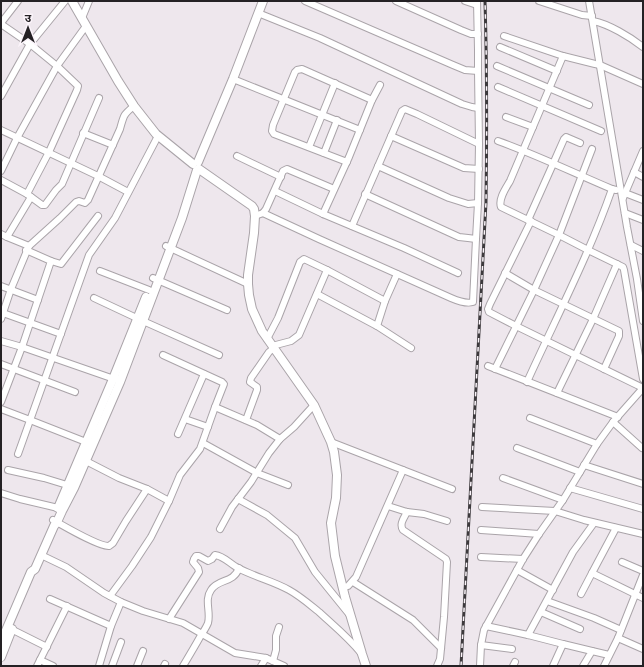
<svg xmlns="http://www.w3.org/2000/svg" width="644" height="667" viewBox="0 0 644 667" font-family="'Playfair Display','Noto Sans Devanagari',serif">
<rect width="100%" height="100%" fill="#eee7ed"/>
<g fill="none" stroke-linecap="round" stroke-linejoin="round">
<g stroke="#aaa4a9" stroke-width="8">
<g id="minor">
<path d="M305,1L453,65L465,70L478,71"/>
<path d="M396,1L461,30L471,34H478"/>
<path d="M465,1L477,5"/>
<path d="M539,1L582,15L592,16"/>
<path d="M589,1L627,227L637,279L643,321"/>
<path d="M258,13L320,38L462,104L472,107L478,108"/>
<path d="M82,18L89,1"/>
<path d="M593,21C609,24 630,37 643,47"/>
<path d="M1,23L18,1"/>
<path d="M1,24L30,44L57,66L78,86L77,90L49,152L27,194"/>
<path d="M504,36L563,56L595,64L600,65L643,84"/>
<path d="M500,47L557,71"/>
<path d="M563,56L510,181C506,188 498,199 501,207L559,235L588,250L623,267L624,270L643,379"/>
<path d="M497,66L589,105"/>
<path d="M233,79L360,130"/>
<path d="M498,87L601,131"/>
<path d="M1,96L30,44L65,1"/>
<path d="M506,117L533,127"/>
<path d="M1,130L98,176L128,192"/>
<path d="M83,133L113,145"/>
<path d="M391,136L464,168L479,169"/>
<path d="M498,141C537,155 574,173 612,189L616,190"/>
<path d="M309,147L335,83"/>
<path d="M324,153L337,120"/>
<path d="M237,156L281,177"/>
<path d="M347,162L274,134L272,131L273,125L295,72L297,70L302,69L372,100"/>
<path d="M378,166L449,198L468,204L478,203"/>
<path d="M1,171L17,138L57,66L86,26"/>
<path d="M634,172L643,177"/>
<path d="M1,180L27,194L42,205H45L56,190L62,184L99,98"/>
<path d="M275,191L323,214L404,248L458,273"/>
<path d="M625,193L643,200"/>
<path d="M365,194L459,237L468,238L476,239"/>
<path d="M623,198L643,151"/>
<path d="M263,213L319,239L451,298C458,301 467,304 473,302L476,239L478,203L479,144L478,71V50L477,1"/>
<path d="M625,213L643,220"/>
<path d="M323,214L349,157L372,100L380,85"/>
<path d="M255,216L263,213L266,209L283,171L287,169L334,189"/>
<path d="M528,220L553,164L564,139L566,137L580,143"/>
<path d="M531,221L490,304L488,309L489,312L516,326L643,388"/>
<path d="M352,226L402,111L405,109L417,114L479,144"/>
<path d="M1,234L7,237L31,197"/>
<path d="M7,237L29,246"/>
<path d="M631,245L643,251"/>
<path d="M166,246L248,284"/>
<path d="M51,261L61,264L98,216"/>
<path d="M100,271L149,290"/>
<path d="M505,273L534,290L619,331V336L604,369"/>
<path d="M153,278L227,310"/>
<path d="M1,286L38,300"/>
<path d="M317,294L377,326L411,348"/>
<path d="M94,298L143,321L219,355"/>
<path d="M3,313L61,334"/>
<path d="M1,319L11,289L29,246L60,218L76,202L79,201L85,203L88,200L120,129C124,115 123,115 134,106"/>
<path d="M377,326L385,301L397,274"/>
<path d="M267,339L278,318L300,262L304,259L327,270L385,301"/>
<path d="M1,341L22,347L117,380"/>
<path d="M272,346L291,341L299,335L327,270"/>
<path d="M1,364L75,392"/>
<path d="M488,366L618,417"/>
<path d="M495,369L534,290L559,235L592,149"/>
<path d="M527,382C556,318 589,255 612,189"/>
<path d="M557,393L593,319L617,264"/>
<path d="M1,402L22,347L51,261L26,250"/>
<path d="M215,407L257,425L280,439"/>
<path d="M1,409L30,420L86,442"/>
<path d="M530,418L597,444"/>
<path d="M185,419L208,427"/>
<path d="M246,420L257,390V387L250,382L251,378L269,352L274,348"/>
<path d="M613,422L642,448"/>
<path d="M178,434L204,374"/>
<path d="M331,442L403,470L356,577L348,586L342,588"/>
<path d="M203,443L257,473L288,485"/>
<path d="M517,448L580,472"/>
<path d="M18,454L89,255L115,218L158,136"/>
<path d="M82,459L119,478L147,489L169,501L180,475L200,449L215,407L224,384L222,382L163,355"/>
<path d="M584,465L643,484"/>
<path d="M8,470L44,478L67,485"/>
<path d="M403,470L452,489"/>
<path d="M503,478L563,500"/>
<path d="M570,488L643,509"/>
<path d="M1,493L20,499L58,508"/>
<path d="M238,499L267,515L295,538L315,572L349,614"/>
<path d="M388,506L407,512L424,514L447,521"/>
<path d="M482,507L555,511L584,520L643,534"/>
<path d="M407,512C404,518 399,524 403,530L446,559L447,562L444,617L440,659L437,666"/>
<path d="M53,520C64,526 99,547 109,546L113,543L126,521L147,489"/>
<path d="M616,528L592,573L643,598"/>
<path d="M220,529L232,507L251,482L269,453L280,439L294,427L314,405"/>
<path d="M481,530L539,534"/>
<path d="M41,555L66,567L104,593L121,602L143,611L183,623L235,653L266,658L284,666"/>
<path d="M481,557L523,559"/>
<path d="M622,562L643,571"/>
<path d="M517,570L553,590"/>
<path d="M643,575L618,638L643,649"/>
<path d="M353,582L413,620L441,648"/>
<path d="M581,594L592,573"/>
<path d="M110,596L132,566L151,537L169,501"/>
<path d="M50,599L111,626"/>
<path d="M547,601L594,618L621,630"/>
<path d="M541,612L580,629"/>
<path d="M169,619L199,572L198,568L193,562L194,559L196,556H199L208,561L212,559L215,555C224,556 230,564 238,568C255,577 273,581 289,590C300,596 309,604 319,612C333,625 348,637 361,653"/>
<path d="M486,626L528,635L563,644"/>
<path d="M9,628L47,647"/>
<path d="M528,635L573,552L594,523"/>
<path d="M481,645L512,649"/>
<path d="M592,651L609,655"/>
<path d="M40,660L53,666"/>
<path d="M273,661L276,650V636L279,627"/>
<path d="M37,666L67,606"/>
<path d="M99,666L111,626L121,602"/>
<path d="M112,666L121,642"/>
<path d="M137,666L143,651"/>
<path d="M164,666L165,664"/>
<path d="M183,666C189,656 195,646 200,637C203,632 206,628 208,623C211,612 204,600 211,590C219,578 233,584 239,568"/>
<path d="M261,666L266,658"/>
<path d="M480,666L481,645L484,630L523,559L539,534L563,500L597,444L613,422L643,388"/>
<path d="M513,666L515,662"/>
<path d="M553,666L563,644L592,651L583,666"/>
<path d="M604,666L618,638"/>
</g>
</g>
<g stroke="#aaa4a9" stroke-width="10">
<g id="tertiary">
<path d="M72,1L118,81L134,106L156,134L193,164"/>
<path d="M198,162L233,79L263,1"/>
<path d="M199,169L252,206L254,209L255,216L254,233L248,275V284L249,295L252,309L262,331L314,405L331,442L334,452L337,475L336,498L331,523L335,556L345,597L362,654L366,666"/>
<path d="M58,508L113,379L146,297"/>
<path d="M1,642L31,572L35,569L54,526L57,522L62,511L74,488L120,382L182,218L197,170"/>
<path d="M1,657L12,629"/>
</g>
</g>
<use href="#minor" stroke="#fff" stroke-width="6"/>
<use href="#tertiary" stroke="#fff" stroke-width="8"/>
<g stroke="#3c393c" stroke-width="3">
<path id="rail" d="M461,666L486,202C487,135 487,68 485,1"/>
</g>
<use href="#rail" stroke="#fbf4fa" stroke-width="1.5" stroke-dasharray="4.5" stroke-linecap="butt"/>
</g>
<rect width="644" height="667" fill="none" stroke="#242124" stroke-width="4"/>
<g transform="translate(28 28)" stroke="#fbf4fa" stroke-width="3" paint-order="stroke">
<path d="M0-3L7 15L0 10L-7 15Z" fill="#242124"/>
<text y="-6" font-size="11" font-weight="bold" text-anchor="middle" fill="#242124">उ</text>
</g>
</svg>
